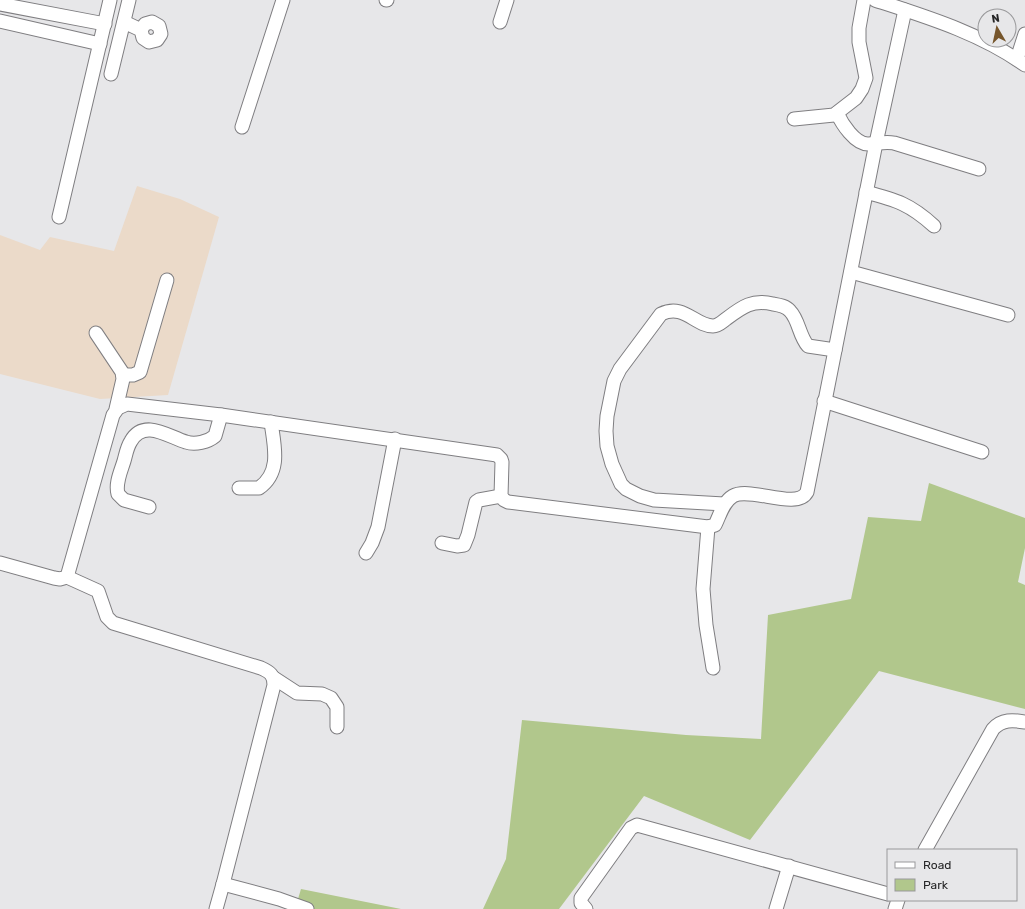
<svg xmlns="http://www.w3.org/2000/svg" width="1025" height="909" viewBox="0 0 1025 909" font-family="Rubik,sans-serif">
<rect width="100%" height="100%" fill="#e7e7e9"/>
<path fill="#ebdac9" d="M137,186L180,199L219,217L168,395L100,399L0,374V235L40,250L50,237L114,251Z"/>
<g fill="#b1c78c">
<path d="M929,483L1025,518V548L1018,582L1025,585V709L879,671L750,840L644,796L559,909H483L506,859L522,720L686,735L761,739L768,615L851,599L868,517L921,521Z"/>
<path d="M301,889L401,909H295Z"/>
</g>
<g fill="none" stroke-linecap="round" stroke-linejoin="round">
<g stroke="#7f7e81" stroke-width="15">
<g id="minor">
<path d="M386,0H387"/>
<path d="M875,0C927,17 980,33 1025,65"/>
<path d="M0,4L105,24"/>
<path d="M0,21L100,44"/>
<path d="M124,22L141,30L145,24L152,22L159,26L161,34L157,40L149,42L143,38L141,30"/>
<path d="M500,22L507,0"/>
<path d="M1017,59L1025,34"/>
<path d="M111,74L129,0"/>
<path d="M837,113C842,124 855,144 868,144C877,144 884,141 894,143L979,169"/>
<path d="M794,119L834,115L856,98L862,89L866,78L859,42V28L864,0"/>
<path d="M242,127L283,0"/>
<path d="M866,192C896,200 910,204 934,226"/>
<path d="M59,217L110,0"/>
<path d="M851,272L1008,315"/>
<path d="M96,333L122,372L123,379L116,409"/>
<path d="M123,375H133L140,372L167,280"/>
<path d="M824,401L982,452"/>
<path d="M239,488H259C282,472 274,445 271,422"/>
<path d="M724,504L654,500L640,496L626,489L621,484L612,464L607,446L606,431L607,416L614,381L620,369L661,314C684,303 695,326 713,326C718,326 722,322 726,319C742,307 752,299 773,304C779,305 786,306 790,311C799,320 799,336 808,346L835,350"/>
<path d="M149,507L124,500L118,494C115,483 121,471 124,461C126,454 127,447 131,441C144,418 169,437 186,442C195,445 208,442 215,436L221,415"/>
<path d="M708,527L703,589L706,625L713,668"/>
<path d="M442,543L457,546L464,545L468,535L476,502L479,500L501,496"/>
<path d="M366,553L372,543L378,527L395,439"/>
<path d="M0,563L54,578L60,579L67,577L113,415L118,408L127,404L221,415L497,455L501,459L502,462L501,496L504,500L508,502L708,527L715,525C720,515 723,502 733,496C750,486 797,511 807,492L876,143L905,10"/>
<path d="M67,577L98,591L107,617L113,623L261,668C270,672 274,675 274,685L223,884L216,909"/>
<path d="M274,678L297,693L322,694L331,698L337,707V727"/>
<path d="M925,850L993,729C1002,719 1013,720 1025,722"/>
<path d="M223,884L279,899L307,909"/>
<path d="M586,909L581,903V898L631,828L637,825L888,894"/>
<path d="M776,909L789,866"/>
<path d="M895,909L898,900"/>
</g>
</g>
<use href="#minor" stroke="#fff" stroke-width="13"/>
</g>
<rect x="887" y="849" width="130" height="52" fill="#e7e7e9" stroke="#99999b"/>
<rect x="895" y="862" width="20" height="6" fill="#ffffff" stroke="#99999b"/>
<text x="923" y="869" font-size="12" fill="#252526">Road</text>
<rect x="895" y="879" width="20" height="12" fill="#b1c78c" stroke="#99999b"/>
<text x="923" y="889" font-size="12" fill="#252526">Park</text>
<g transform="translate(997 28) rotate(351)"><circle r="19" fill="#e7e7e9" stroke="#99999b"/>
<path d="M0-3L7 15L0 10L-7 15Z" fill="#76562c"/>
<text y="-6" font-size="11" font-weight="bold" text-anchor="middle" fill="#252526">N</text>
</g>
</svg>
